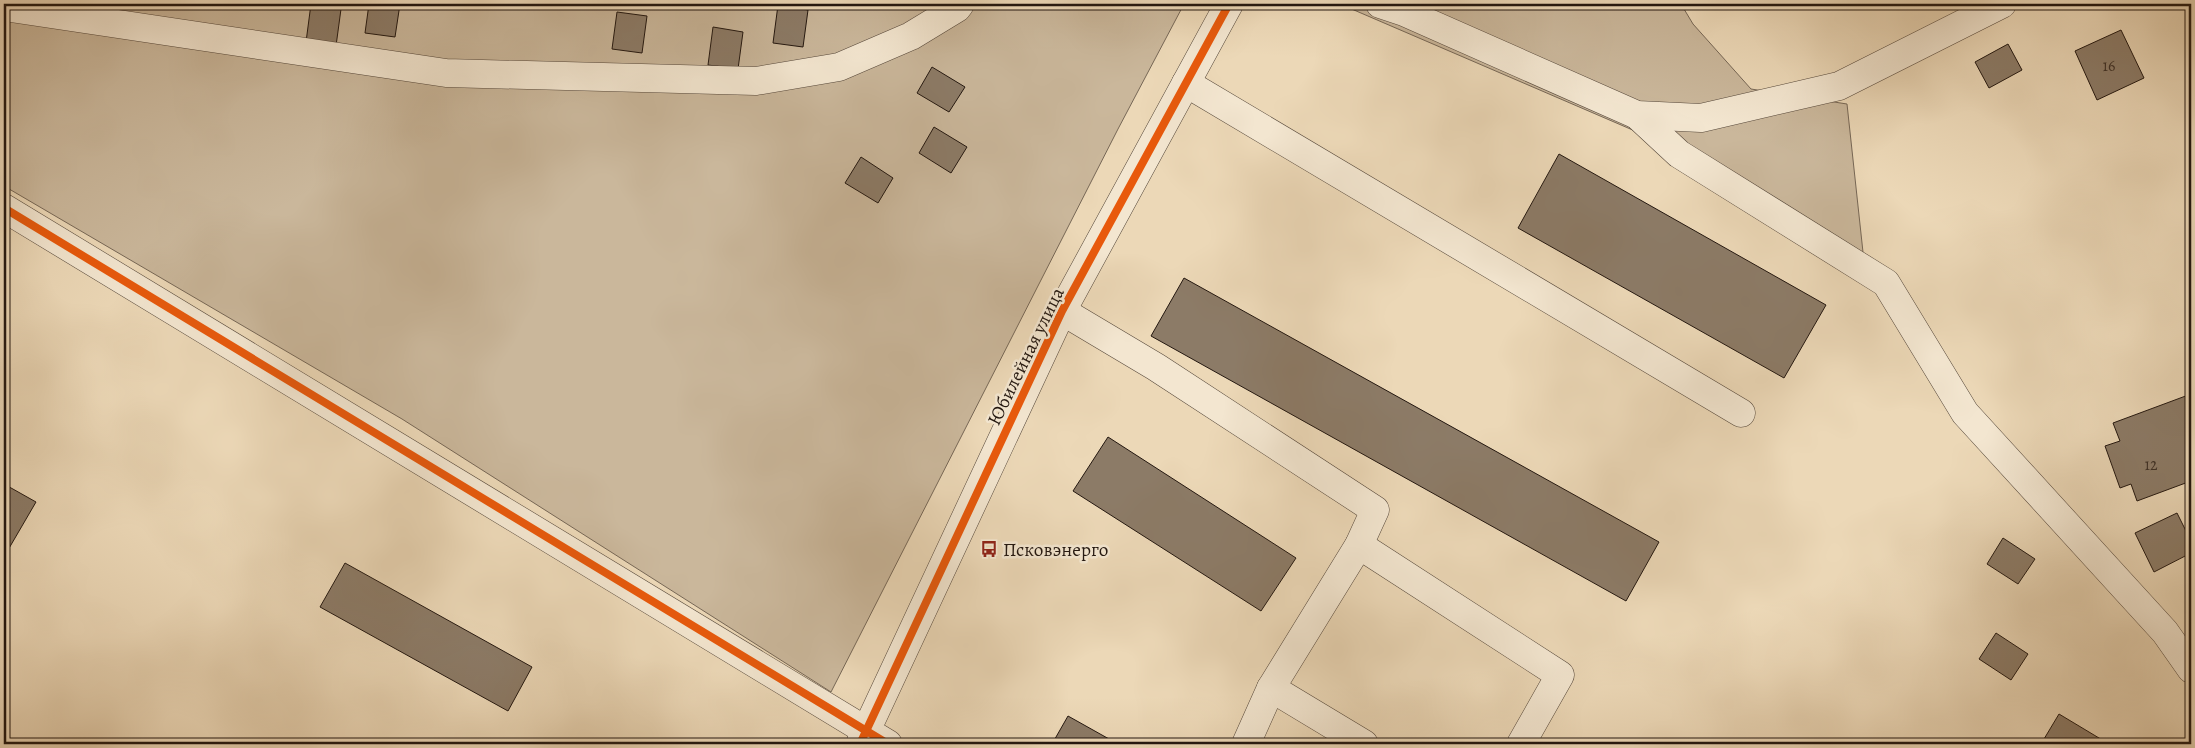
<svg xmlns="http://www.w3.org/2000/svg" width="2195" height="748" viewBox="0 0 2195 748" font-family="Alegreya,serif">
<rect width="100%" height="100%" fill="#ecd8b7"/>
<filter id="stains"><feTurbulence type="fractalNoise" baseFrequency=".004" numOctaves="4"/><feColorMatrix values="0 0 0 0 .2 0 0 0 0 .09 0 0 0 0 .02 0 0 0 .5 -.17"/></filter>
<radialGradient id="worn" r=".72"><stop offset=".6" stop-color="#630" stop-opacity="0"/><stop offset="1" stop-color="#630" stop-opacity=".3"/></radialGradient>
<g fill="#cab79b" stroke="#766756">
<path d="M4,4H1184L1118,129L831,692L402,419L4,186Z"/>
<path d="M1340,4H1681L1693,24L1751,89L1847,104L1866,280L1635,131Z"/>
</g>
<g fill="#8c7b67" stroke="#231710">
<path d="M311,4L341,9L336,46L306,42Z"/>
<path d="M369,4H400L395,37L365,33Z"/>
<path d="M463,4H494L493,8Z"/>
<path d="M778,5L808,10L803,47L773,43Z"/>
<path d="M617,12L647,16L642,53L612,49Z"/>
<path d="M713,27L743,32L738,69L708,65Z"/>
<path d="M2121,30L2144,78L2097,100L2075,51Z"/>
<path d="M2008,44L2022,70L1989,88L1975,62Z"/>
<path d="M932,67L965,87L949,112L917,93Z"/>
<path d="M934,127L967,147L951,173L919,153Z"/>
<path d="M1559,154L1826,305L1784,378L1518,228Z"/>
<path d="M861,157L893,178L878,203L845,183Z"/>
<path d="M1184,278L1659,542L1626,601L1151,336Z"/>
<path d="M2191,394V481L2137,501L2131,484L2120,488L2105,446L2120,441L2113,423Z"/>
<path d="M1108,437L1296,558L1261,611L1073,491Z"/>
<path d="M4,484L36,502L8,550L4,548Z"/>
<path d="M2177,513L2191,541V553L2154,572L2135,533Z"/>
<path d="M2003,538L2035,559L2018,584L1987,564Z"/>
<path d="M345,563L532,667L508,711L320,607Z"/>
<path d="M1996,633L2028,654L2011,680L1979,659Z"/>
<path d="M2059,714L2109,744H2041Z"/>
<path d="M1068,716L1118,744H1052Z"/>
</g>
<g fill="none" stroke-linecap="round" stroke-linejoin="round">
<g stroke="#55473a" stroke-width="29">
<g id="minor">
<path d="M1380,4L1404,12L1637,115L1701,118L1839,86L2002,4"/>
<path d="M4,7L446,73L756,81L839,67L911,36L957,8L960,4"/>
<path d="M1186,83L1741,413"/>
<path d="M1637,115L1679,154L1886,283L1965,413L2165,632L2191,669"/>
<path d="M4,208L888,744"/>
<path d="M1062,311L1156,367L1375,510L1359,545L1271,688L1246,744"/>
<path d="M1359,545L1560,675L1521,744"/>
<path d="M1271,688L1364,744"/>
<path d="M860,744L1062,311L1229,4"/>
</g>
</g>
<use href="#minor" stroke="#f3e6d0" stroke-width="28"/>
<g stroke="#f3e6d0" stroke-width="11">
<g id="cycleway">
<path d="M4,208L888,744"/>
<path d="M860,744L1062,311L1229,4"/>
</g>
</g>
<use href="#cycleway" stroke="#e8590c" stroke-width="8"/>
</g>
<defs>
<g id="bus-bare" transform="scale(1.35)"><path d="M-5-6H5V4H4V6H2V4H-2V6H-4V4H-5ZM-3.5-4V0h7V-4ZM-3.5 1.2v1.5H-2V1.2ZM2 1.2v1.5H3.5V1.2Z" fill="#8f2418" stroke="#f3e6d0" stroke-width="2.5" paint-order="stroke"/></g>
</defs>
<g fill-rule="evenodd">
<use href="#bus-bare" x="989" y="549"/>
</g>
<g text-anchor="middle" stroke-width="5" stroke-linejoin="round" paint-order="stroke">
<g font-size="16" fill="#3d3026">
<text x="2109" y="71">16</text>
<text x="2151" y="470">12</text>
</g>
<g font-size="19" fill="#231710" stroke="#f3e6d0">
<text transform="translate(1025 356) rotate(-64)" y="7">Юбилейная улица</text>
</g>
<g font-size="19" fill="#231710" stroke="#f3e6d0" text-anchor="start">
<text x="1003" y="556">Псковэнерго</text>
</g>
</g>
<rect width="2195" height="748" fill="none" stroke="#ecd8b7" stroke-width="20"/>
<rect x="5" y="5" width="2185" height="738" fill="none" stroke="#231710" stroke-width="2.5"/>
<rect x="10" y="10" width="2175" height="728" fill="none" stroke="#231710"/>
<rect width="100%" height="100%" filter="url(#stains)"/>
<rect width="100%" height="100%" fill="url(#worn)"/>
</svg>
